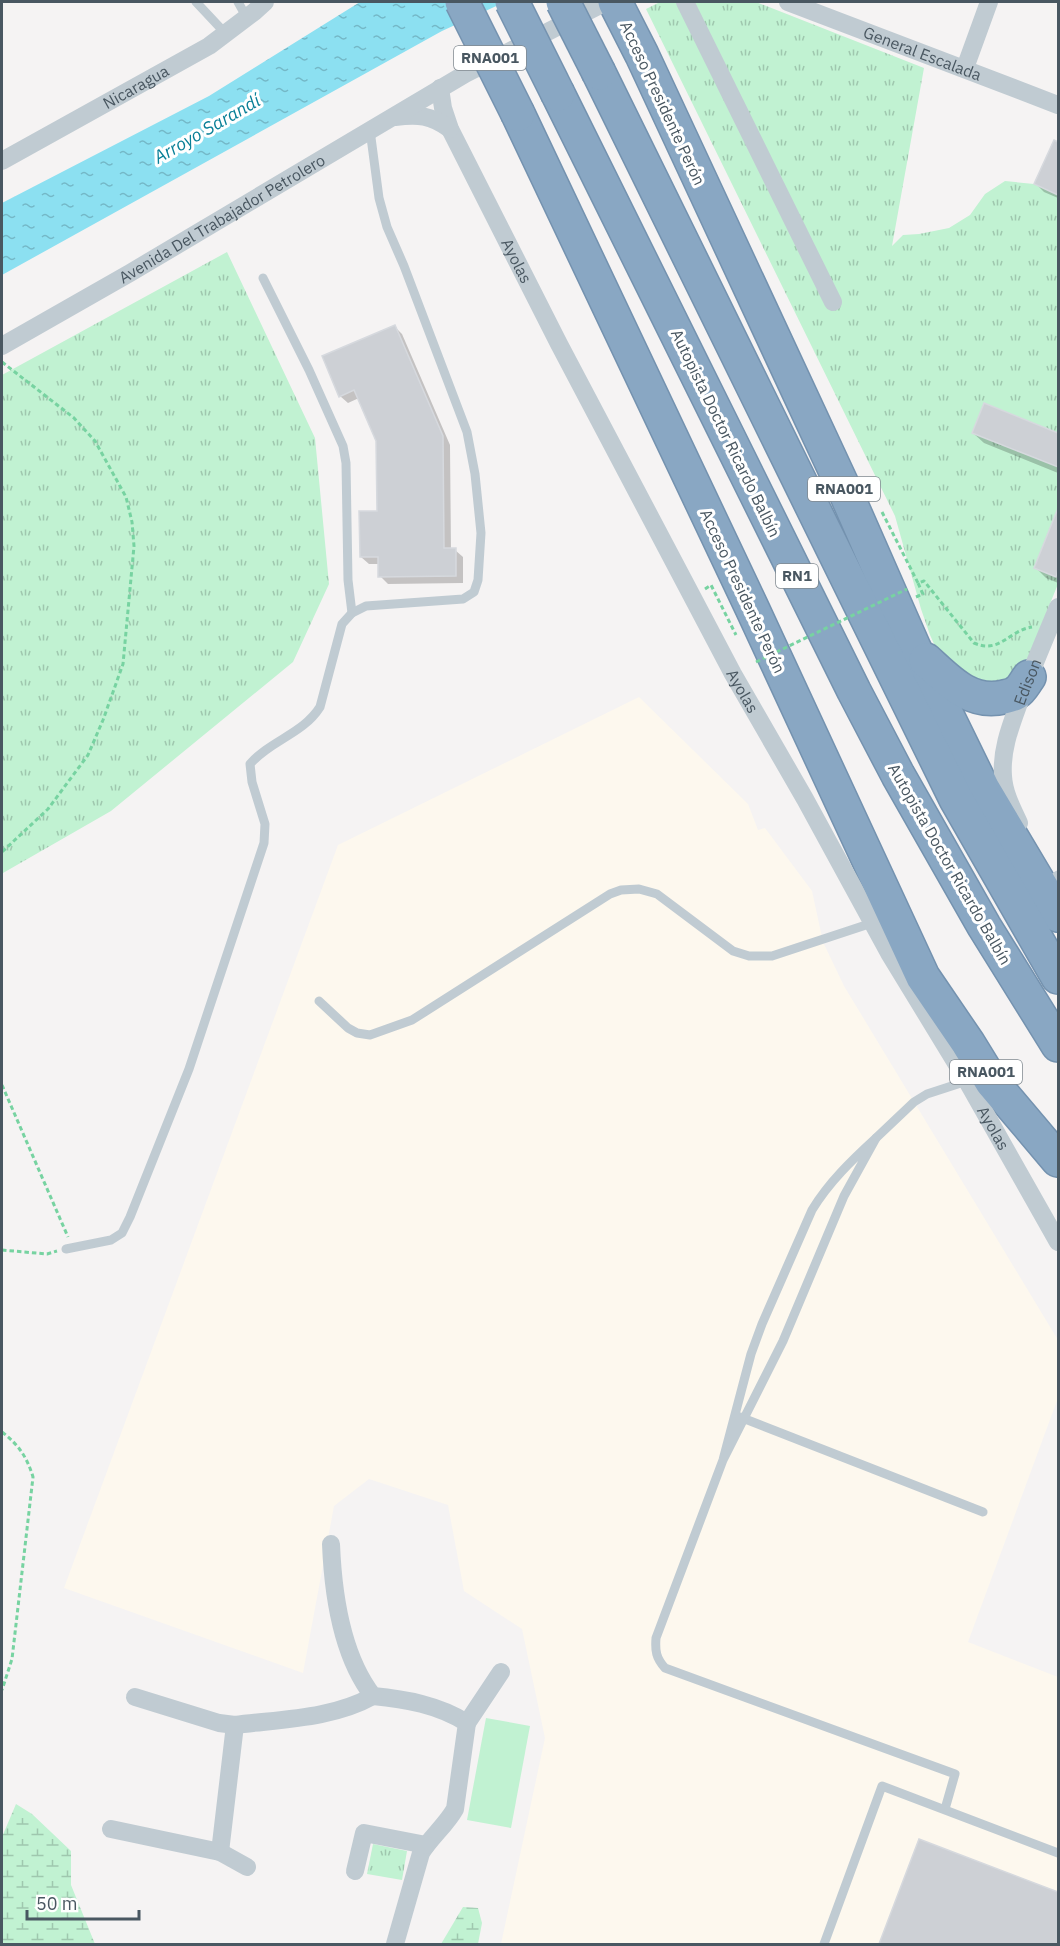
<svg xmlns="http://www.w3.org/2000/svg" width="1060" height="1946" viewBox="0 0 1060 1946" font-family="'IBM Plex Sans',sans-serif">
<defs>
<pattern id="grass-tufts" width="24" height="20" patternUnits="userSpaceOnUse" patternTransform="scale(1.5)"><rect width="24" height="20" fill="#c1f2d2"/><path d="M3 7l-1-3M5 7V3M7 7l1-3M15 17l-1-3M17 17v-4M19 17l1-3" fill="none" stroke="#9fc7ae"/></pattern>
<pattern id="wetland-marsh" width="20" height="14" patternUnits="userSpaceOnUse" patternTransform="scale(1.5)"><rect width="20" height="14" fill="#c1f2d2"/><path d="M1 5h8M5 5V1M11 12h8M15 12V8" fill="none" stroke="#9fc7ae"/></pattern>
<pattern id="water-ripples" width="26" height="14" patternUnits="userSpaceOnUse" patternTransform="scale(1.5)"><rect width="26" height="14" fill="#8ce0f1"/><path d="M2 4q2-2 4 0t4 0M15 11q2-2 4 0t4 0" fill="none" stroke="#74b8c7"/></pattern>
</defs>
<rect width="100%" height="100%" fill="#f5f3f3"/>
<path fill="#fdf8ee" d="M639,697L748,804L758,830L765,828L812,891L823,942L844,986L1058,1340V1398L968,1642L1058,1677V1944H501L545,1738L522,1629L464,1591L448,1505L369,1479L334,1506L303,1673L64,1588L338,845Z"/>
<g fill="url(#grass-tufts)">
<path d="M660,2H756L924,68L892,246L903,235L919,234L949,228L970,215L985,194L1005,181L1034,184L1058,195V584L1021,675L979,687L939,655L930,635L921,609L895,516L646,9Z"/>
<path d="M227,252L315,438L329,584L293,662L111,811L3,873L2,876V375Z"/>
<path d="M373,1844L407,1851L402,1880L367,1874Z"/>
</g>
<g fill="url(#wetland-marsh)">
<path d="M16,1804L32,1814L71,1851V1885L95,1944H2V1837Z"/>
<path d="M463,1907L478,1908L482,1923L478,1944H441Z"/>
</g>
<path fill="#c1f2d2" d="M486,1718L530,1726L511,1828L467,1820Z"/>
<path fill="url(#water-ripples)" d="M360,2H505L442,31L2,275V203L209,96Z"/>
<g fill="#0003">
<path d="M1054,142L1058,143V198L1044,192L1036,184Z"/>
<path d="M395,327L402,334L450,445L451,550H455L463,557V583L388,584L380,576V564H369L361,557L378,512L377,440L359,398L348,403L340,396Z"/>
<path d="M984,405L1058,435V473L984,443L973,433Z"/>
<path d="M1058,512V583L1046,578L1036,568Z"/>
<path d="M920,1841L1058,1894V1944H880Z"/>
</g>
<g fill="#cdd0d5" stroke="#d6d9de" stroke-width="1.5">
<path d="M1054,140L1058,142V195L1034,184Z"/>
<path d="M395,325L443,436L444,548H456V576L378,577V557H360L359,511H377L376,441L354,390L339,397L322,356Z"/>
<path d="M984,403L1058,433V467L972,433Z"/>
<path d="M1058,508V570L1056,577L1034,568Z"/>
<path d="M919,1839L1058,1892V1944H879Z"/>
</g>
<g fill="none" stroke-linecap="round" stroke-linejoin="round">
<g stroke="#7492af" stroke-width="36">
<g id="highway">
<path d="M615,2L642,55L845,491L914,648L983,789L1058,915"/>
<path d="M599,73L956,799L1058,977"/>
<path d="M558,94L854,691L898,775L984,926L1058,1045"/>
<path d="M518,114L752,608L923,977L968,1043L992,1082L1058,1160"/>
<path d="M926,660C948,680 970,705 1004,697C1008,696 1014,695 1017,692C1022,689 1025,682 1029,677"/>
</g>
</g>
<g stroke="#77d3a1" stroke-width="3" stroke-dasharray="4.5 3" stroke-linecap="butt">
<path d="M2,362L74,418L95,441L126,497L132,522L134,546L123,664L103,720L88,755L48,809L2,852"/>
<path d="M882,512L918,583L924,581L974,643C1000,654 1008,631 1032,627"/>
<path d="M705,589L711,585L736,635"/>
<path d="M916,597L923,594L918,583"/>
<path d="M2,1085L68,1237"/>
<path d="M2,1250L47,1254L57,1251"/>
<path d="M2,1432C18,1444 27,1457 33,1477L12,1659L2,1690"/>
</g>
<g stroke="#c0cbd2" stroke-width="9">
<path d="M196,2L226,34"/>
<path d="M238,2L247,18"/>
<path d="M263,278L309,370L343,446L346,463L348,580L352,613"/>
<path d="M1051,880L1058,875"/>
<path d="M319,1001L348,1028L357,1033L370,1035L412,1020L610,894L621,890L639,889L657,894L733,951L749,956H772L872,923"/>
<path d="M876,1138L914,1102L927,1094L967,1081"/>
<path d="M66,1249L111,1240L122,1233L130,1217L189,1069L264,843L265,824L252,782L250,764C271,740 303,734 320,707L342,624L352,613L366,606L463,599L474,592L478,580L481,533L475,474L467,432L404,266L387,227L379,198L370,130"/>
<path d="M740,1417L983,1512"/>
<path d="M723,1460L783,1341L844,1196L876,1138C852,1160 829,1182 812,1210L762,1324L751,1354L723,1460L656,1638C655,1651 656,1658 665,1668L955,1774L945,1809"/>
<path d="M824,1944L882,1786L1058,1853"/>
</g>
<g stroke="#c0cbd2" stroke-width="18">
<path d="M685,2L833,302"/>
<path id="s1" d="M788,2L1058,105"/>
<path d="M965,68L989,2"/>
<path id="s2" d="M440,88L443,108L450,129L559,344L733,674L805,799L889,953L967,1081L1058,1242"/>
<path d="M395,117C418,114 431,115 450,129"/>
<path id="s3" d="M2,161L209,46L254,12L265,2"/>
<path id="s4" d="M2,346L130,273L465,74L606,2"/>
<path id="s5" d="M1019,823C1012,808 1004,793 1003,776C1001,749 1011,725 1020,700C1032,669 1045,638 1058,607"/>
<path d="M331,1544C333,1594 341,1655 373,1696C405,1699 439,1705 467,1723L455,1809C446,1825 431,1837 421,1853L395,1944"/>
<path d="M135,1697L219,1723L235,1725"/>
<path d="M467,1723L501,1672"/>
<path d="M111,1829L220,1852L247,1867"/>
<path d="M220,1852L235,1725C281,1719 332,1719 373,1696"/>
<path d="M355,1871L364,1833L426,1845"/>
</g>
<use href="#highway" stroke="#89a7c3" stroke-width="33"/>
<g stroke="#7492af" stroke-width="36" stroke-linecap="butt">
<g id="highway-bridge">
<path d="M462,2L518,114"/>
<path d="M512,2L558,94"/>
<path d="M563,2L599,73"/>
</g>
</g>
<path stroke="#77d3a1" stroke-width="3" stroke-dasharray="4.5 3" stroke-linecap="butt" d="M756,662L907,589"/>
<use href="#highway-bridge" stroke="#89a7c3" stroke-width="33"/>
</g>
<g text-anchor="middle" stroke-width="6" stroke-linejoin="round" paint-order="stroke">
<g fill="#fff" stroke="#808990" stroke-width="1.5">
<rect x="454" y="46" width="72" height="24" rx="4.5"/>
<rect x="808" y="477" width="72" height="24" rx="4.5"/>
<rect x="776" y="564" width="42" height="24" rx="4.5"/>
<rect x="950" y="1060" width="72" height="24" rx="4.5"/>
</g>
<g font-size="15" font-weight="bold" fill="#495761">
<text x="490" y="63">RNA001</text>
<text x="844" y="494">RNA001</text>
<text x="797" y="581">RN1</text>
<text x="986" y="1077">RNA001</text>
</g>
<g font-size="16" fill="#495761" stroke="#fff">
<text dy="6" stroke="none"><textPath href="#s1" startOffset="144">General Escalada</textPath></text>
<text dy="6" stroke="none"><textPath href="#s3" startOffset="153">Nicaragua</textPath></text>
<text transform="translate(663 103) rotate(65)" y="6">Acceso Presidente Perón</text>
<text dy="6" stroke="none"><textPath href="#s4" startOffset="254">Avenida Del Trabajador Petrolero</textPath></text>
<text dy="6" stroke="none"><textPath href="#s2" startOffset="190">Ayolas</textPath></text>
<text transform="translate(726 433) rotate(64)" y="6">Autopista Doctor Ricardo Balbín</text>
<text transform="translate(743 591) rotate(65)" y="6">Acceso Presidente Perón</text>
<text dy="6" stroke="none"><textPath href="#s5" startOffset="148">Edison</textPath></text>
<text dy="6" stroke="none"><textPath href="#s2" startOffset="676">Ayolas</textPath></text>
<text transform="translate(950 864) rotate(60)" y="6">Autopista Doctor Ricardo Balbín</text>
<text dy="6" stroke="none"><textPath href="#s2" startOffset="1180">Ayolas</textPath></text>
</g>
<g font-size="18" font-style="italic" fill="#087f97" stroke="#fff">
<text transform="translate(207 129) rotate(-30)" y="6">Arroyo Sarandí</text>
</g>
</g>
<rect width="1060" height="1946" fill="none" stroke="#495761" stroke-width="6"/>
<path d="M27 1910v9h112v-9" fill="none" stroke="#495761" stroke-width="3"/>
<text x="36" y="1910" font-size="18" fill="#495761" stroke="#ffffff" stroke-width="4.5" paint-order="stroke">50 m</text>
</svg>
